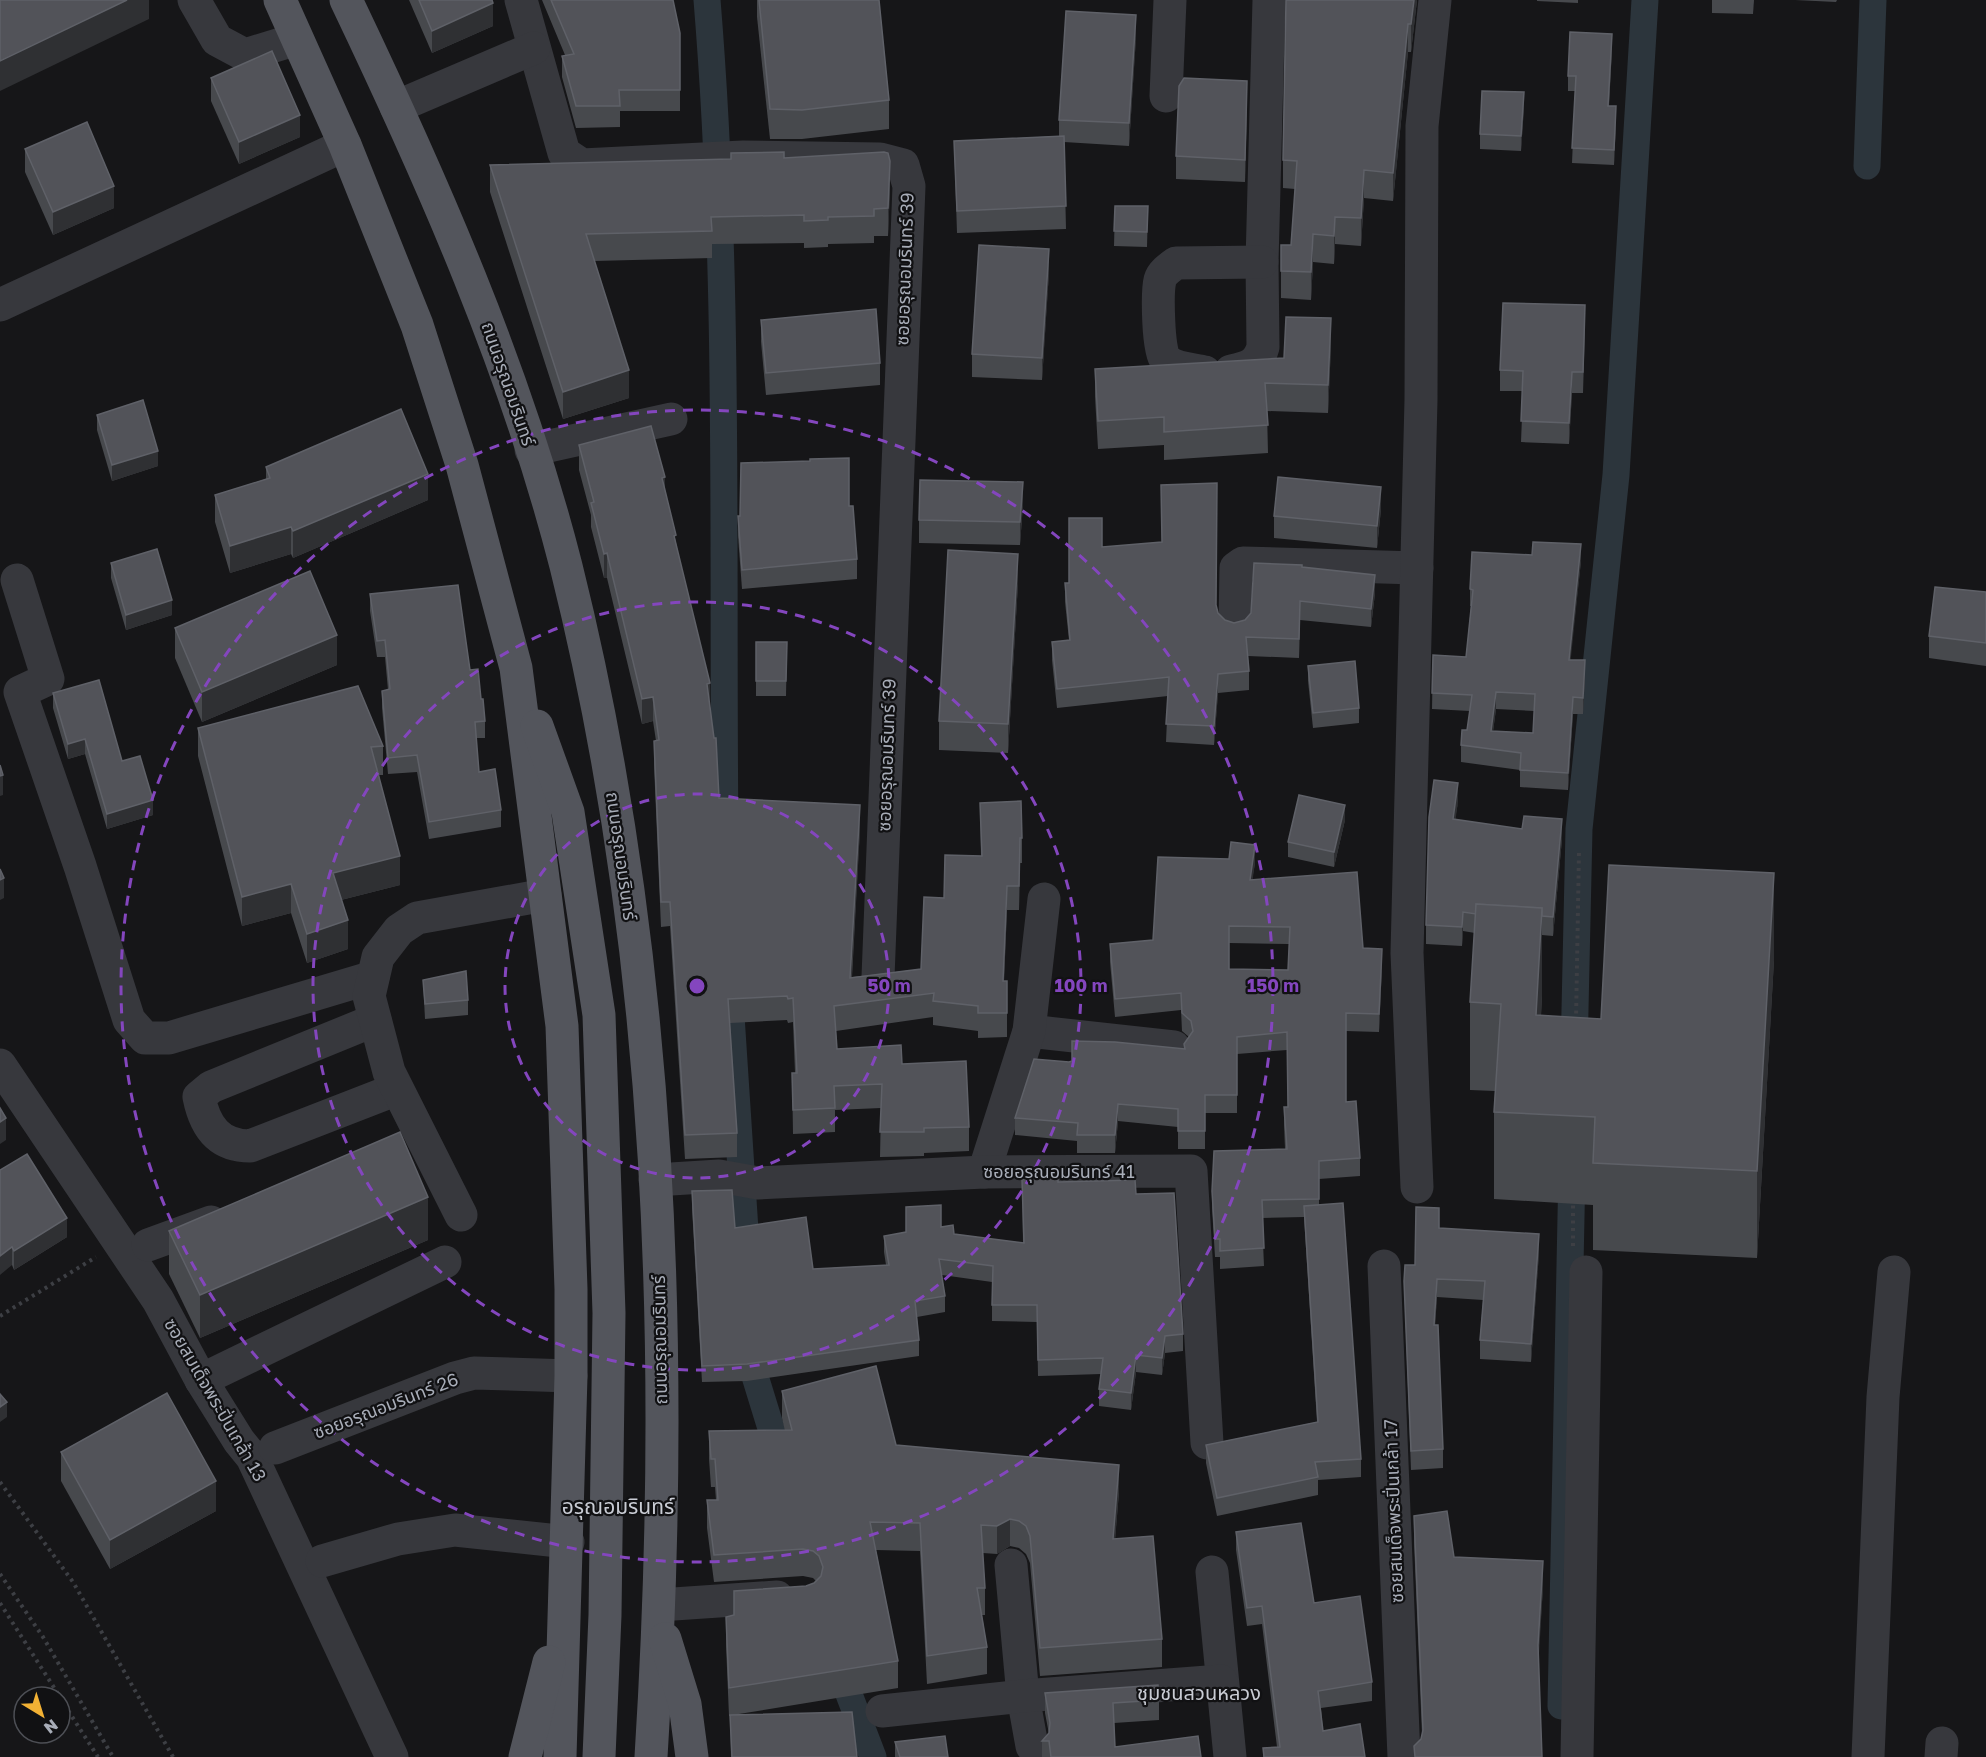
<svg xmlns="http://www.w3.org/2000/svg" width="1986" height="1757" viewBox="0 0 1986 1757" font-family="'Golos Text','Noto Sans Thai',sans-serif">
<rect width="100%" height="100%" fill="#161618"/>
<g fill="none" stroke-linecap="round" stroke-linejoin="round">
<g stroke="#2c353c" stroke-width="27">
<path d="M707,0C730,278 722,557 725,836"/>
<path d="M1867,166L1873,0"/>
<path d="M729,985L747,1261"/>
<path d="M1574,1055L1579,829L1616,475L1645,0"/>
<path d="M752,1345L754,1373L782,1464"/>
<path d="M837,1663L873,1757"/>
<path d="M1561,1706L1572,1168"/>
</g>
<g stroke="#3d3f44" stroke-width="4" stroke-dasharray="3 4.5" stroke-linecap="butt">
<path d="M1576,1021L1579,851"/>
<path d="M1573,1246V1200"/>
<path d="M0,1316L96,1257"/>
<path d="M0,1482L73,1582L173,1757"/>
<path d="M0,1574L43,1637L113,1757"/>
<path d="M0,1603L60,1697"/>
<path d="M60,1698L98,1757"/>
</g>
<g stroke="#37383d" stroke-width="33">
<path d="M194,0L217,40L245,55L297,39"/>
<path d="M521,0L564,153L582,165L743,157L880,159L903,165L909,186L878,977"/>
<path d="M1166,96L1170,0"/>
<path d="M396,107L534,48"/>
<path d="M0,305L345,145"/>
<path d="M1231,371C1248,367 1258,365 1263,347L1262,262L1269,0"/>
<path d="M1205,372C1194,369 1174,369 1165,359C1158,351 1157,292 1160,280C1162,273 1169,268 1176,263L1262,262"/>
<path d="M531,450L671,419"/>
<path d="M17,580L48,679L20,692L80,866L129,1020L145,1038H169L373,977"/>
<path d="M1235,623L1236,568L1243,563L1417,568"/>
<path d="M375,1020L211,1087L199,1097C205,1127 219,1146 250,1146L397,1089"/>
<path d="M1029,1031L1174,1047"/>
<path d="M0,1065L158,1300L201,1380L239,1441L252,1457L392,1757"/>
<path d="M984,1172L1029,1031L1044,899"/>
<path d="M655,1180L719,1176L758,1183L984,1172L1191,1171L1207,1443"/>
<path d="M1417,1187L1407,953L1421,400L1422,126L1435,0"/>
<path d="M461,1215L389,1072L369,996L378,957L399,930L417,918L545,895"/>
<path d="M148,1245L211,1222"/>
<path d="M1384,1266L1404,1757"/>
<path d="M201,1380L445,1262"/>
<path d="M275,1448L455,1378L474,1373L571,1376"/>
<path d="M322,1561L398,1539L455,1530L568,1542"/>
<path d="M1011,1565L1023,1696L1032,1746"/>
<path d="M1212,1572L1230,1757"/>
<path d="M659,1605L777,1597"/>
<path d="M882,1711L1023,1696L1221,1681"/>
<path d="M1577,1757L1586,1272"/>
<path d="M1868,1757L1883,1397L1894,1272"/>
<path d="M1941,1757L1942,1743"/>
</g>
<g stroke="#53555c" stroke-width="33">
<path d="M280,0L345,145L417,325L462,465L516,668L562,1026L571,1289V1376L560,1757"/>
<path d="M346,0C433,182 516,370 566,566C663,954 676,1360 651,1757"/>
<path d="M537,726L568,812L599,1015L609,1313L605,1615L599,1757"/>
<path d="M665,1639L685,1704L692,1757"/>
<path d="M525,1757L549,1662"/>
</g>
</g>
<g fill="#47494d" fill-rule="evenodd">
<path d="M409,0H492L493,26L432,53Z"/>
<path d="M542,0H673L680,33V111H620V127L576,128L562,77V56L565,55Z"/>
<path d="M757,0H879L889,100V129L802,139H770L757,17Z"/>
<path d="M1417,0L1411,52H1408L1393,201L1364,198L1361,246L1335,244L1334,264L1313,262L1311,300L1281,298V245H1291L1295,189L1283,188V160Z"/>
<path d="M1537,0H1578V3L1537,1Z"/>
<path d="M1712,0H1754L1753,14L1712,13Z"/>
<path d="M1795,0H1837L1836,2Z"/>
<path d="M1136,37L1129,146L1064,142L1066,229L957,233L954,141L1059,136V120Z"/>
<path d="M1612,49L1609,106L1616,121L1614,165L1572,163L1575,91H1568V76Z"/>
<path d="M211,78L300,137L239,164L211,101Z"/>
<path d="M1247,104L1245,182L1176,179V156Z"/>
<path d="M1524,107L1521,151L1480,149V134Z"/>
<path d="M25,149L114,208L53,235L25,172Z"/>
<path d="M784,158L890,188L888,236H874V243L828,244V247L804,248V243L712,244V258L594,261L629,398L563,419L490,192V165Z"/>
<path d="M1115,206H1148L1147,247L1114,246Z"/>
<path d="M1049,272L1042,380L972,377V354Z"/>
<path d="M761,320L880,363V385L766,395L761,342Z"/>
<path d="M1585,326L1583,393H1572L1569,444L1521,442L1523,391H1500V370Z"/>
<path d="M1331,346L1328,413L1267,411L1268,453L1164,460V445L1098,449L1095,397V369L1284,358Z"/>
<path d="M97,415L158,466L112,481L97,430Z"/>
<path d="M579,445L665,490L710,706L719,798L860,829L852,977L921,969L944,898L981,856L980,803L1022,838V863H1020L1019,910H1007L1004,981H1007V1037L978,1038V1031L933,1025V1017L836,1031L837,1049L902,1064L969,1127V1151L924,1153V1156L880,1157L881,1108L835,1110V1132L793,1134L792,1073H795L793,1022L788,1023L787,1020L730,1023L737,1133V1157L685,1159L670,926L661,927L654,765V741H656L653,721L642,724L607,578H604L591,527V515L579,470Z"/>
<path d="M266,467L428,500L293,558L291,554L230,573L215,522V495L266,479Z"/>
<path d="M1023,504L1020,545L919,543V520Z"/>
<path d="M849,506L857,559V579L742,589L738,536V516Z"/>
<path d="M1381,509L1377,548L1274,538V516Z"/>
<path d="M1102,547L1216,605L1218,613L1225,620L1234,623L1245,620L1302,567L1375,593L1371,627L1300,620L1299,658L1248,656L1249,671V690L1218,693L1214,745L1166,742L1168,696L1057,708L1052,660V642L1069,640L1065,602V583H1069Z"/>
<path d="M1581,561L1570,660L1585,677L1583,714H1573L1568,790L1520,787V770L1461,762V745L1467,730L1470,711L1432,709L1433,655L1466,657L1471,606H1470V589ZM1496,709L1534,711L1533,733L1493,731Z"/>
<path d="M111,563L172,615L126,630L111,578Z"/>
<path d="M1018,583L1008,753L939,750V721Z"/>
<path d="M1986,592V666L1929,658V636Z"/>
<path d="M370,594L470,670L481,699L485,721V738H476L479,772L501,810V827L429,839L417,772L388,774L382,708V691L388,690L385,657H377L370,611Z"/>
<path d="M175,628L337,665L202,722L175,658Z"/>
<path d="M756,642H787L786,696H756Z"/>
<path d="M1308,666L1359,708V723L1313,728L1308,681Z"/>
<path d="M53,693L122,761L153,815L107,829L85,754L68,759L53,708Z"/>
<path d="M198,728L383,746V775H379L400,885L341,900L348,949L307,963L291,913L242,926L198,756Z"/>
<path d="M1458,802L1455,819L1562,839L1553,936L1542,935V995L1541,1016L1601,1019L1774,960L1757,1258L1593,1250V1205L1494,1199V1112L1495,1091L1470,1090V1002L1475,933L1463,931L1462,946L1426,944V925Z"/>
<path d="M1345,820L1334,867L1288,857V842Z"/>
<path d="M1255,863L1252,880L1363,948L1382,967L1379,1032L1346,1031V1102L1360,1158V1176L1319,1179V1205L1361,1459V1477L1318,1480V1495L1217,1516L1206,1463V1445L1317,1422L1304,1217L1262,1218L1264,1266L1220,1269V1257H1215L1212,1208V1191L1285,1149L1284,1125V1107H1288L1287,1050L1237,1054V1113H1205V1149H1178V1127L1118,1121L1115,1153H1077V1141L1015,1135V1118L1069,1062L1184,1049L1189,1037L1182,1031L1181,1010L1115,1017L1110,962V944L1153,940ZM1229,943L1289,944L1288,970L1229,969Z"/>
<path d="M423,980L468,1000V1015L425,1019Z"/>
<path d="M0,1170L67,1237L14,1270L12,1265Z"/>
<path d="M1022,1179L1058,1182L1136,1194L1183,1334V1351L1165,1353L1162,1375L1136,1372L1131,1410L1099,1406V1389L1101,1374L1038,1376L1037,1322L992,1321V1282L942,1275L945,1296V1312L917,1317L919,1340V1356L747,1381L702,1382L692,1208V1191L735,1228L813,1269L886,1265L884,1252V1236L941,1227L954,1234L1023,1243Z"/>
<path d="M1439,1228L1539,1253L1531,1362L1480,1359V1340L1483,1300L1437,1297L1435,1325L1443,1449V1468L1411,1470L1404,1281Z"/>
<path d="M169,1231L428,1240L200,1338L169,1274Z"/>
<path d="M782,1391L896,1445L1119,1492L1115,1539L1162,1639V1667L1040,1676L1030,1563L1026,1554L1019,1548L1010,1546L997,1554L983,1553L985,1588V1615H982L987,1647V1674L927,1684L920,1551L876,1550L898,1661V1688L739,1714L857,1757H731L730,1716H729L726,1645V1617L734,1615V1591L806,1586L814,1583L816,1581L813,1578L803,1576L714,1582L707,1528V1500H716L715,1487H711L709,1459V1431H785L782,1418Z"/>
<path d="M61,1452L216,1511L110,1569L61,1481Z"/>
<path d="M1414,1516L1454,1557L1543,1587L1538,1661L1421,1739L1422,1734L1414,1542Z"/>
<path d="M1236,1532L1314,1603L1372,1682V1701L1321,1708L1323,1731L1365,1757H1263V1748L1277,1747L1262,1624L1247,1626L1236,1550Z"/>
<path d="M1045,1693L1159,1700V1720L1114,1723L1115,1747L1201,1757H1042V1741L1049,1734L1045,1713Z"/>
<path d="M895,1742L948,1757H895Z"/>
</g>
<g fill="#2f3033">
<path d="M127,0H149V19L0,91V61Z"/>
<path d="M1414,0H1417L1411,52V24Z"/>
<path d="M493,3V26L432,53V31Z"/>
<path d="M1136,15V37L1129,146V123Z"/>
<path d="M1408,24V52L1393,201V173Z"/>
<path d="M1612,34V49L1608,121V106Z"/>
<path d="M1247,81V104L1245,182V160Z"/>
<path d="M1524,92V107L1521,151V136Z"/>
<path d="M1616,106V121L1614,165V150Z"/>
<path d="M300,115V137L239,164V142Z"/>
<path d="M890,161V188L888,236V208Z"/>
<path d="M1364,170V198L1361,246V218Z"/>
<path d="M114,186V208L53,235V212Z"/>
<path d="M1335,217V244L1334,264V236Z"/>
<path d="M1313,234V262L1311,300V272Z"/>
<path d="M1049,249V272L1042,380V358Z"/>
<path d="M1331,318V346L1328,413V385Z"/>
<path d="M629,370V398L563,419V392Z"/>
<path d="M1572,372V393L1569,444V423Z"/>
<path d="M158,451V466L112,481V465Z"/>
<path d="M428,474V500L293,558V531Z"/>
<path d="M665,477V502L662,478Z"/>
<path d="M1023,482V504L1020,545V522Z"/>
<path d="M1381,487V509L1377,548V526Z"/>
<path d="M291,527V554L230,573V546Z"/>
<path d="M1581,544V561L1569,676V660Z"/>
<path d="M607,553V578H604V554Z"/>
<path d="M1018,554V583L1008,753V724Z"/>
<path d="M1375,575V593L1371,627V609Z"/>
<path d="M172,600V615L126,630V615Z"/>
<path d="M1300,601V620L1299,658V639Z"/>
<path d="M337,635V665L202,722V692Z"/>
<path d="M1585,660V677L1583,714V698Z"/>
<path d="M1218,674V693L1214,745V726Z"/>
<path d="M710,683V707L707,684Z"/>
<path d="M1496,692V709L1491,748V731Z"/>
<path d="M653,697V721L642,724V699Z"/>
<path d="M1573,697V714L1568,790V773Z"/>
<path d="M85,739V754L68,759V744Z"/>
<path d="M3,775V795L0,796V776Z"/>
<path d="M1458,783V802L1453,838V819Z"/>
<path d="M153,800V815L107,829V814Z"/>
<path d="M860,805V829L850,1002V978Z"/>
<path d="M1345,805V820L1334,867V852Z"/>
<path d="M1562,819V839L1553,936V917Z"/>
<path d="M1020,838V863L1019,910V886Z"/>
<path d="M1255,845V863L1250,898V880Z"/>
<path d="M400,856V885L333,902V873Z"/>
<path d="M1774,873V960L1757,1258V1171Z"/>
<path d="M4,878V898L0,900V880Z"/>
<path d="M291,884V913L242,926V897Z"/>
<path d="M1007,886V910L1003,1005V981Z"/>
<path d="M1542,908V995L1536,1103V1015Z"/>
<path d="M1463,912V931L1462,946V927Z"/>
<path d="M348,920V949L307,963V934Z"/>
<path d="M1382,949V967L1379,1032V1014Z"/>
<path d="M1118,1104V1121L1115,1153V1135Z"/>
<path d="M6,1118V1140L0,1144V1122Z"/>
<path d="M428,1197V1240L200,1338V1295Z"/>
<path d="M67,1218V1237L14,1270V1251Z"/>
<path d="M1539,1234V1253L1531,1362V1344Z"/>
<path d="M12,1247V1265L0,1275V1256Z"/>
<path d="M1437,1279V1297L1434,1344V1325Z"/>
<path d="M1165,1336V1353L1162,1375V1358Z"/>
<path d="M1136,1355V1372L1131,1410V1393Z"/>
<path d="M7,1402V1417L0,1422V1407Z"/>
<path d="M1119,1465V1492L1113,1567V1539Z"/>
<path d="M216,1481V1511L110,1569V1540Z"/>
<path d="M1010,1519V1546L997,1554V1526Z"/>
<path d="M1543,1561V1587L1538,1672V1645Z"/>
</g>
<g fill="#525359" stroke="#5f6168" stroke-width="1.5" fill-rule="evenodd">
<path d="M0,0H127L0,61Z"/>
<path d="M419,0H492L493,3L432,31Z"/>
<path d="M551,0H673L680,33V90H619L620,106H576L562,56L574,54Z"/>
<path d="M759,0H879L889,100L802,110L770,109Z"/>
<path d="M1286,0H1414L1411,24H1408L1393,173L1364,170L1361,218L1335,217L1334,236L1313,234L1311,272L1281,271V245H1291L1297,161L1283,160Z"/>
<path d="M1066,11L1136,15L1129,123L1059,120Z"/>
<path d="M1570,32L1612,34L1608,106H1616L1614,150L1572,148L1576,76H1568Z"/>
<path d="M272,51L300,115L239,142L211,78Z"/>
<path d="M1184,78L1247,81L1245,160L1176,156L1179,86Z"/>
<path d="M1482,91L1524,92L1521,136L1480,134Z"/>
<path d="M87,122L114,186L53,212L25,149Z"/>
<path d="M1064,136L1066,206L957,211L954,141Z"/>
<path d="M784,152V158L884,152L888,153L890,161L888,208L874,209V216L828,217V220L804,221V215L711,217L712,231L586,234L629,370L563,392L490,165L731,159V153Z"/>
<path d="M1115,206H1148L1147,232L1114,231Z"/>
<path d="M979,245L1049,249L1042,358L972,354Z"/>
<path d="M1503,303L1585,305L1583,372H1572L1569,423L1521,421L1523,371L1500,370Z"/>
<path d="M876,309L880,363L766,373L761,320Z"/>
<path d="M1286,317L1331,318L1328,385L1265,383L1268,425L1164,432V417L1098,421L1095,369L1284,358Z"/>
<path d="M143,400L158,451L112,465L97,415Z"/>
<path d="M401,409L428,474L293,531L291,527L230,546L215,495L270,478L266,467Z"/>
<path d="M651,426L665,477L662,478L676,535L674,536L710,683L707,684L714,738H716L719,798L860,805L850,978L921,969L924,897L944,898L945,855L982,856L980,803L1021,801L1022,838H1020L1019,886H1007L1003,981H1007V1013H978V1006L933,1001L934,993L834,1006L837,1049L901,1045L902,1064L966,1061L969,1127L924,1128V1132H880L882,1084L834,1086L835,1108L793,1110L792,1073H797L793,998L788,999L787,996L728,999L737,1133L685,1135L670,902H661L654,741L659,740L653,697L642,699L607,553L604,554L591,503L594,502L579,445Z"/>
<path d="M849,458V506H853L857,559L742,570L738,516H740L741,463L810,461V459Z"/>
<path d="M1278,477L1381,487L1377,526L1274,516Z"/>
<path d="M920,480L1023,482L1020,522L919,520Z"/>
<path d="M1217,483L1216,605L1218,613L1225,620L1234,623L1245,620L1251,613L1254,563L1302,565V567L1375,575L1371,609L1300,601L1299,639L1246,637L1249,671L1218,674L1214,726L1166,724L1169,677L1057,689L1052,642L1070,640L1065,583H1069V518H1102V547L1162,542L1161,485Z"/>
<path d="M1533,542L1581,544L1569,660H1585L1583,698L1573,697L1568,773L1520,770L1521,753L1461,745L1462,730H1467L1472,695L1432,693L1433,655L1466,657L1473,590L1470,589L1472,552L1532,555ZM1496,692L1535,694L1533,733L1491,731Z"/>
<path d="M157,549L172,600L126,615L111,563Z"/>
<path d="M948,550L1018,554L1008,724L939,721Z"/>
<path d="M310,571L337,635L202,692L175,628Z"/>
<path d="M458,585L470,670L478,669L481,699H483L485,721L475,722L479,772L495,769L501,810L429,822L417,755L388,758L382,691L390,689L385,640L377,641L370,594Z"/>
<path d="M1935,587L1986,592V643L1929,636Z"/>
<path d="M756,642H787L786,681H756Z"/>
<path d="M1355,661L1359,708L1313,713L1308,666Z"/>
<path d="M99,680L122,761L140,756L153,800L107,814L85,739L68,744L53,693Z"/>
<path d="M358,686L383,746L371,747L400,856L333,873L348,920L307,934L291,884L242,897L198,728Z"/>
<path d="M0,765L3,775L0,776Z"/>
<path d="M1434,780L1458,783L1453,819L1522,829L1524,816L1562,819L1553,917L1542,916V908L1476,904V914L1463,912L1462,927L1426,925L1429,817Z"/>
<path d="M1299,795L1345,805L1334,852L1288,842Z"/>
<path d="M1231,842L1255,845L1250,880L1357,872L1363,948L1382,949L1379,1014L1346,1013V1102L1356,1101L1360,1158L1319,1161V1199L1262,1200L1264,1248L1220,1251V1239H1215L1212,1191L1214,1151L1287,1149L1284,1107H1288L1287,1032L1237,1037V1095H1205V1131H1178V1109L1118,1104L1115,1135H1077L1078,1123L1015,1118L1034,1059L1069,1062L1072,1061V1041L1115,1042L1185,1049L1184,1044L1193,1031L1191,1021L1182,1013L1181,993L1115,999L1110,944L1153,940L1158,857L1229,859ZM1229,926L1290,927L1288,970L1229,969Z"/>
<path d="M1609,865L1774,873L1757,1171L1593,1163L1595,1117L1494,1112L1501,1004L1470,1002L1476,904L1542,908L1536,1015L1601,1019Z"/>
<path d="M0,869L4,878L0,880Z"/>
<path d="M466,971L468,1000L425,1004L423,980Z"/>
<path d="M0,1108L6,1118L0,1122Z"/>
<path d="M400,1132L428,1197L200,1295L169,1231Z"/>
<path d="M27,1154L67,1218L14,1251L12,1247L0,1256V1170Z"/>
<path d="M1058,1178V1182L1135,1180L1136,1194L1174,1193L1183,1334L1165,1336L1162,1358L1136,1355L1131,1393L1099,1389L1103,1358L1038,1360L1037,1305H992L993,1266L939,1259L945,1296L915,1301L919,1340L747,1364L702,1366L692,1191L732,1190L735,1228L806,1217L813,1269L889,1265L884,1236L906,1232V1207L941,1205V1227L953,1225L954,1234L1024,1243L1022,1179Z"/>
<path d="M1343,1203L1361,1459L1315,1462L1318,1477L1217,1498L1206,1445L1318,1422L1304,1206Z"/>
<path d="M1416,1207L1439,1208V1228L1539,1234L1531,1344L1480,1340L1485,1281L1437,1279L1434,1325H1438L1443,1449L1411,1451L1404,1281L1405,1265H1415Z"/>
<path d="M876,1366L896,1445L1119,1465L1113,1539L1153,1536L1162,1639L1040,1648L1030,1536L1026,1526L1019,1521L1010,1519L997,1526L981,1525L985,1588H977L987,1647L927,1656L920,1523L870,1522L898,1661L729,1688L726,1617L734,1615V1591L806,1586L814,1583L821,1576L823,1567L819,1556L813,1551L803,1549L714,1555L707,1500H718L715,1459H711L709,1431L792,1430L782,1391Z"/>
<path d="M167,1393L216,1481L110,1540L61,1452Z"/>
<path d="M0,1394L7,1402L0,1407Z"/>
<path d="M1447,1511L1454,1557L1543,1561L1538,1645L1542,1757H1415L1414,1746L1421,1739L1423,1730L1414,1516Z"/>
<path d="M1301,1523L1314,1603L1360,1596L1372,1682L1318,1691L1323,1731L1360,1724L1365,1757H1264L1263,1748L1280,1747L1262,1606L1247,1608L1236,1532Z"/>
<path d="M1158,1685L1159,1700L1113,1703L1115,1747L1198,1736L1201,1757H1051L1049,1741H1042L1049,1733L1050,1723L1045,1693Z"/>
<path d="M852,1712L857,1757H732L730,1715Z"/>
<path d="M945,1736L948,1757H900L895,1742Z"/>
</g>
<g fill="none" stroke="#8446be" stroke-width="3" stroke-dasharray="10 8">
<circle cx="697" cy="986" r="192"/>
<circle cx="697" cy="986" r="384"/>
<circle cx="697" cy="986" r="576"/>
</g>
<g text-anchor="middle" stroke-width="4.5" stroke-linejoin="round" paint-order="stroke">
<g font-size="18" fill="#a8adb8" stroke="#111113">
<text transform="translate(905 269) rotate(-88)" y="6">ซอยอรุณอมรินทร์ 39</text>
<text transform="translate(508 384) rotate(71)" y="6">ถนนอรุณอมรินทร์</text>
<text transform="translate(887 755) rotate(-88)" y="6">ซอยอรุณอมรินทร์ 39</text>
<text transform="translate(621 856) rotate(82)" y="6">ถนนอรุณอมรินทร์</text>
<text x="1059" y="1178">ซอยอรุณอมรินทร์ 41</text>
<text transform="translate(660 1340) rotate(-91)" y="6">ถนนอรุณอมรินทร์</text>
<text transform="translate(215 1400) rotate(60)" y="6">ซอยสมเด็จพระปิ่นเกล้า 13</text>
<text transform="translate(386 1406) rotate(-21)" y="6">ซอยอรุณอมรินทร์ 26</text>
<text transform="translate(1394 1511) rotate(-92)" y="6">ซอยสมเด็จพระปิ่นเกล้า 17</text>
</g>
<g font-size="20" fill="#c9ccd4" stroke="#111113">
<text x="1199" y="1700">ชุมชนสวนหลวง</text>
</g>
<g font-size="21" fill="#c9ccd4" stroke="#111113">
<text x="618" y="1514">อรุณอมรินทร์</text>
</g>
</g>
<circle cx="697" cy="986" r="9" fill="#8446be" stroke="#111113" stroke-width="3"/>
<g font-size="18" text-anchor="middle" font-weight="bold" fill="#8446be" stroke="#111113" stroke-width="4.5" stroke-linejoin="round" paint-order="stroke">
<text x="889" y="992">50 m</text>
<text x="1081" y="992">100 m</text>
<text x="1273" y="992">150 m</text>
</g>
<g transform="translate(42 1715) rotate(142)"><circle r="28" fill="#111113" stroke="#4d4f55" stroke-width="1.5"/>
<path d="M0-4.5L10 22L0 15L-10 22Z" fill="#f2b134"/>
<text y="-9" font-size="16" font-weight="bold" text-anchor="middle" fill="#a8adb8">N</text>
</g>
</svg>
